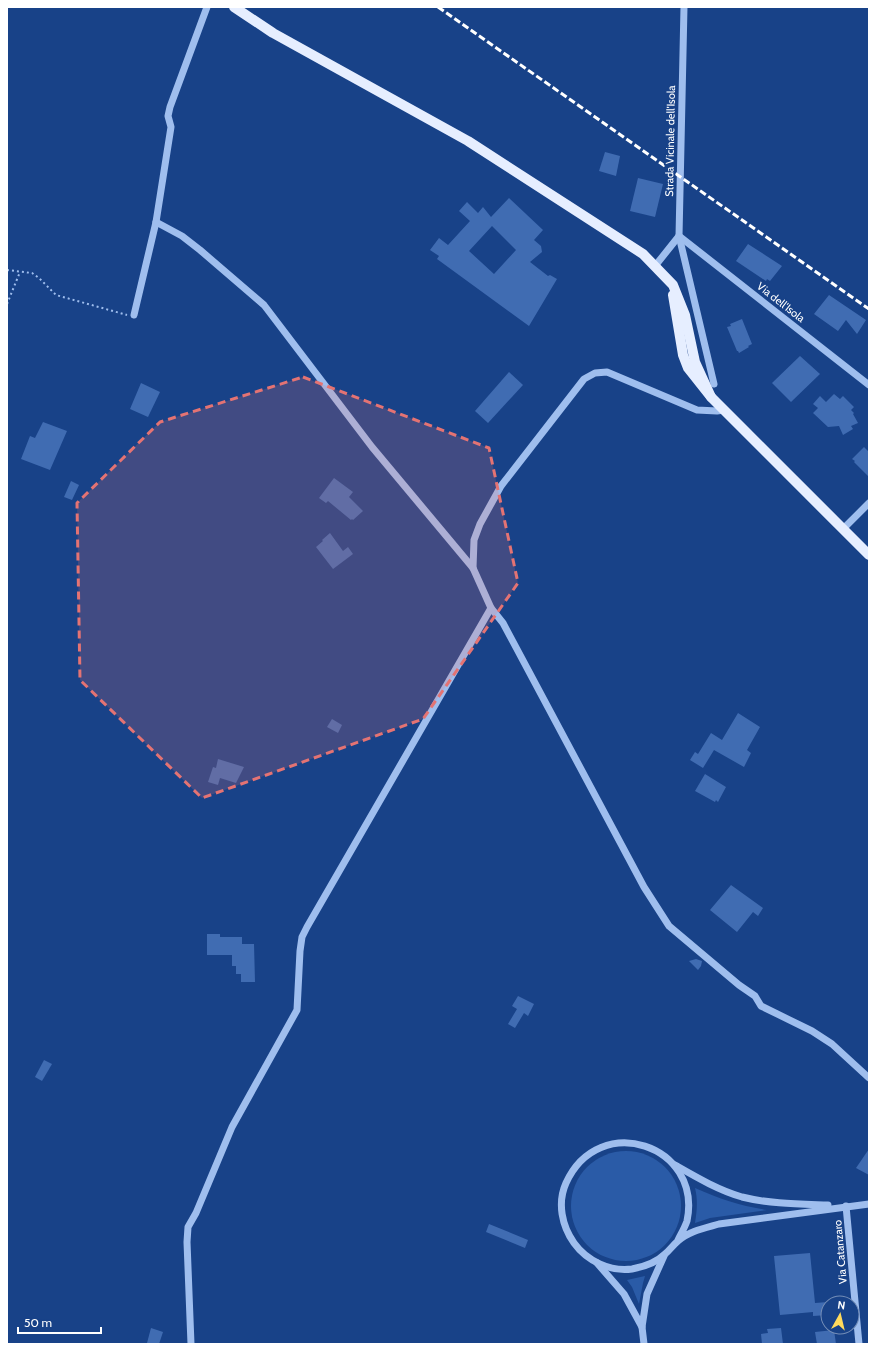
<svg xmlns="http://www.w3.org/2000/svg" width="876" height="1351" viewBox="0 0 876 1351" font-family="Cabin,sans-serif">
<rect width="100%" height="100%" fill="#184288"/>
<g fill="#2a5ba7">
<circle cx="626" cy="1206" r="55"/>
<path d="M695,1188C720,1199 741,1206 767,1210L710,1218L695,1223C697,1211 698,1200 695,1188Z"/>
<path d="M645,1276L643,1283L639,1304L632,1287L627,1280Z"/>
</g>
<g fill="#406cb2" fill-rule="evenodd">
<path d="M605,152L620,156L616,176L599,171Z"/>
<path d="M638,178L663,184L655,217L630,211Z"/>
<path d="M509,198L543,230L534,240L541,246L542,252L530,262L548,276L550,275L557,279L529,326L437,259L439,256L430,250L439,238L448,245L470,221L459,211L467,202L478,213L483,207L491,217ZM492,226L516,250L494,274L469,251Z"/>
<path d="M748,244L782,266L770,281L767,279L766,281L736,261Z"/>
<path d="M829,295L866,320L857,334L846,320L838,331L814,314Z"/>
<path d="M742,319L752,344L748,346L749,347L739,353L738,351H737L727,327L731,326L730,324Z"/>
<path d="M800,356L820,374L791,402L772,383Z"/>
<path d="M509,372L523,385L488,423L475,411Z"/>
<path d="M141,383L160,392L148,417L130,409Z"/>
<path d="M834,394L840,399L843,396L854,407L851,410L854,413L853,414L858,423L851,426L853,429L843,435L839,426L828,427L813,413L818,408L813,404L820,396L826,402Z"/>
<path d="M43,422L67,431L50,470L21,459L30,436L35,438Z"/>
<path d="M864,447L869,452V477L854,462L855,461L852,459Z"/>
<path d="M334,478L353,492L349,497L363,511L353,520L352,519L351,520L328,501L326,503L319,498Z"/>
<path d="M71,481L79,485L72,500L64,497Z"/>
<path d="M330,533L343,551L348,547L353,554L333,569L316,547L323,541L322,540Z"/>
<path d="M738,713L760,727L747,750L751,753L744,767L714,750L703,768L690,760L695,752L698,754L711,733L722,740Z"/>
<path d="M332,719L342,725L338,733L327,727Z"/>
<path d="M218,759L244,767L236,783L220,778L218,785L208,782L213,767L216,768Z"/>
<path d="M705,774L726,787L718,802L716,800L715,802L695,791Z"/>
<path d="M731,885L763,908L758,916L753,912L737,932L710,910Z"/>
<path d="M207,934H220V937H242V944H254L255,982H241V974H236V966H232V955H207Z"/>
<path d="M696,959L702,961L701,966L698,970L689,961Z"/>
<path d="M518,996L534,1004L528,1016L524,1013L515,1028L508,1024L517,1009L512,1006Z"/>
<path d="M44,1060L52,1064L42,1081L35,1077Z"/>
<path d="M869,1149V1175L856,1168Z"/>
<path d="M489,1224L528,1240L525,1248L486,1232Z"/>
<path d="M810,1253L815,1303L828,1302V1315L813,1316V1312L780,1315L774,1256Z"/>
<path d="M151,1328L163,1332L159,1344L147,1343Z"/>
<path d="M781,1328L783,1344H762L761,1334L768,1333L767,1329Z"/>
<path d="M834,1330L836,1344H817L815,1332Z"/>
</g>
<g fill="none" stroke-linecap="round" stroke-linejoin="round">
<g stroke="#9fbeee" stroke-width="2" stroke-dasharray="2 3" stroke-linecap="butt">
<path d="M7,270L32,273L39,278L56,295L127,315"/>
<path d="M7,304L20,272"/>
</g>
<g stroke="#9fbeee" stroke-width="7">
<path d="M156,222L182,236L200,250L264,305L372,447L473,568"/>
<path d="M679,236L869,385"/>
<path d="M679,236L714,384"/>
<path d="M655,266L679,236L684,7"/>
<path d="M134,315L156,222L171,127L168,116L170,107L207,7"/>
<path d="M843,529L869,503"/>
<path d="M491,608L503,623L644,887L669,926L739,985L755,996L761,1006L812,1031L832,1044L869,1078"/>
<path d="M675,1165C696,1177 718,1190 742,1197C770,1204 799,1204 828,1205"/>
<path d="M846,1206L859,1344"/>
<path d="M678,1240C681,1234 685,1227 687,1221C703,1145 599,1110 566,1183C557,1203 562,1226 574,1243C587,1261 610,1272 632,1269C643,1267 657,1262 665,1254C670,1250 673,1245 678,1241C689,1231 705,1228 719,1224L869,1204"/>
<path d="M597,1263L624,1294L642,1327L647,1294L664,1256"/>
<path d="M642,1327L644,1344"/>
<path d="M191,1344L187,1242L188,1227L196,1213L232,1127L297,1010L300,951L302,937L307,927L491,608L473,568L474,540L480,524L501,486L584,379L595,373L607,372L697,410L717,411L724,410"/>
</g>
<g stroke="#e6eeff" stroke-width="10">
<path d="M234,7L273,33L468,141L643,254L673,285L685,315L695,362L711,397"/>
<path d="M673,295L683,355L688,368L711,397L869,555"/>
</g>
<path stroke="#fff" stroke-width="3" stroke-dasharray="7 3" stroke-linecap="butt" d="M438,7L869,309"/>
</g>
<path fill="#e47373" fill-opacity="0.2" stroke="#e47373" stroke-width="3" stroke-dasharray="8 5" stroke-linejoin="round" d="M303,377L489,448L518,583L423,719L202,798L80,680L77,503L160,422Z"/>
<g text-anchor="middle" stroke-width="4" stroke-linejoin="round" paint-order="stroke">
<g font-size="11" fill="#fff" stroke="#184288">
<text transform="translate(670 141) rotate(-89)" y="4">Strada Vicinale dell'Isola</text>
<text transform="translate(781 302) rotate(38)" y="4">Via dell'Isola</text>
<text transform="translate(840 1252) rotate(-95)" y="4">Via Catanzaro</text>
</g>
</g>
<rect width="876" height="1351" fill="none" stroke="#ffffff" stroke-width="16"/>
<g transform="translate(840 1315) rotate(8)"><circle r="19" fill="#184288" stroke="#748eb8"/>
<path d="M0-3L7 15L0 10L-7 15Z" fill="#ffda5c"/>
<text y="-6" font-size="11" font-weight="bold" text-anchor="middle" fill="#ffffff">N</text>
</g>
<path d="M18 1327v6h83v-6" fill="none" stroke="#ffffff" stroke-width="2"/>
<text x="24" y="1327" font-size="12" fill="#ffffff" stroke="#184288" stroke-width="3" paint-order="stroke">50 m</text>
</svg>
